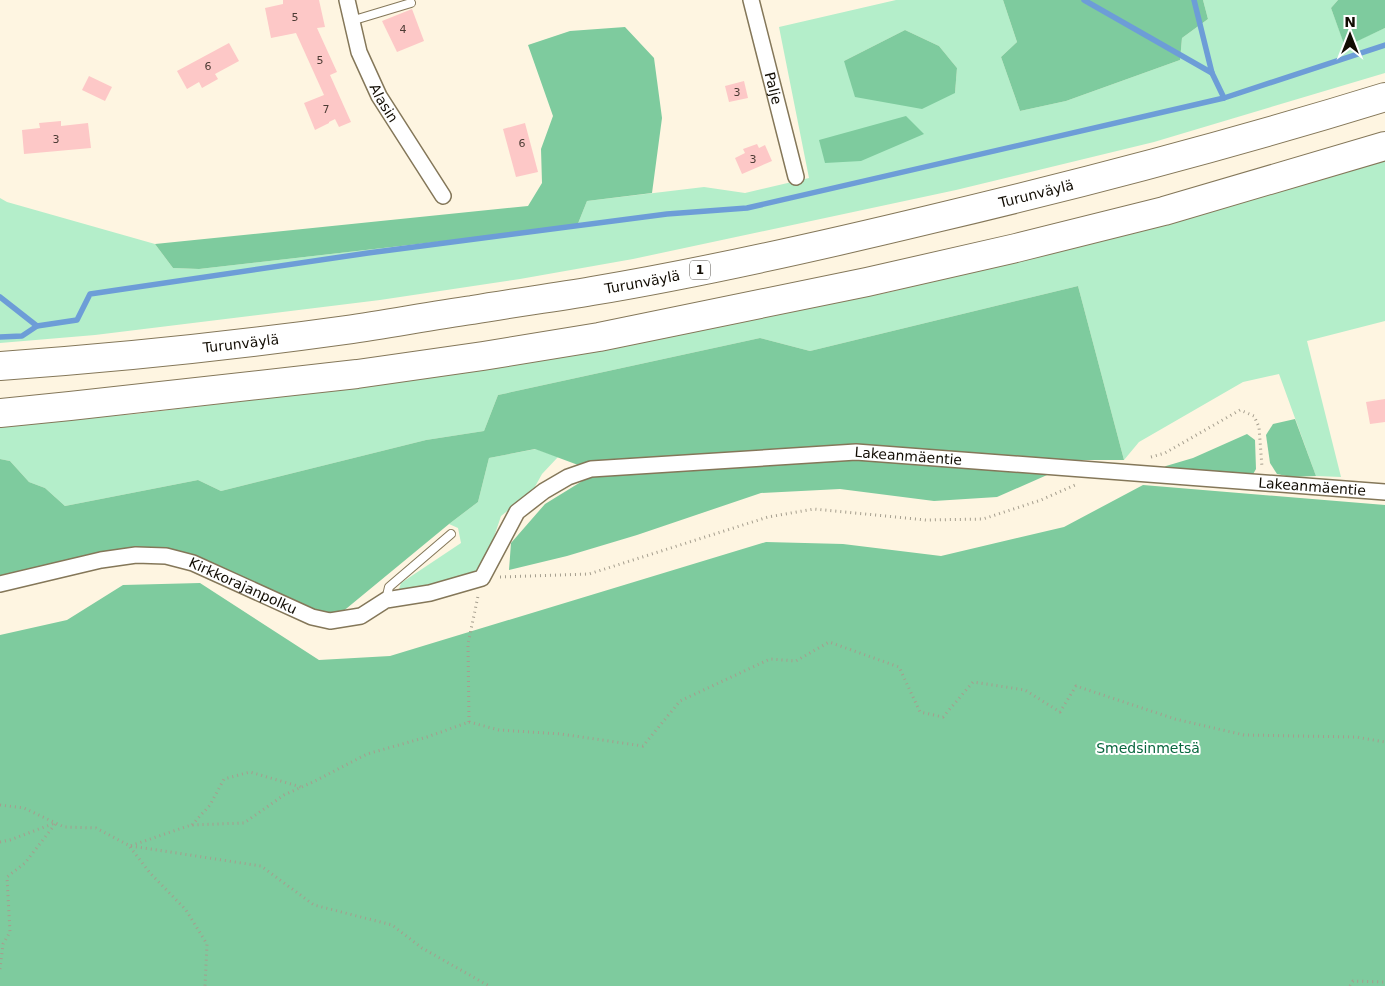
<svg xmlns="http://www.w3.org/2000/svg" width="1385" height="986" viewBox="0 0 1385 986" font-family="'DejaVu Sans',sans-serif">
<rect width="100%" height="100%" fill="#fef5e1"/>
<g fill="#b4eeca" fill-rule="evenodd">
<path d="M896,0H1003L1017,42L1001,57L1020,111L1066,101L1180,60L1182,38L1208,19L1203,0H1338L1331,8L1345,46L1385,28V73L1154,142L956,190L633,259L520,279L380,300L95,335L0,343V198L7,202L155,244L173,268L199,269L577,226L587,201L704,187L745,193L809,178L779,27ZM905,30L939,46L957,68L955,93L844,61Z"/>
<path d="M1385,160V321L1307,341L1341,477L1316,476L1279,374L1243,382L1139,442L1124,460L1078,286L810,351L760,338L498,395L484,431L426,440L221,491L198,480L65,506L45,488L29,482L10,461L0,459V425L135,414L336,390L693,332L890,292L1133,231L1329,177Z"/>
<path d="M536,449L558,457L542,474L532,492L501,516L488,555L472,576L434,590L398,592L401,583L461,543L458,528L449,524L478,502L489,458Z"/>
</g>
<g fill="#7ecb9e">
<path d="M1003,0H1203L1208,19L1182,38L1180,60L1066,101L1020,111L1001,57L1017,42Z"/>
<path d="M1338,0H1385V28L1345,47L1331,8Z"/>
<path d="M625,27L654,58L662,118L652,193L587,201L577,226L199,269L173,268L155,244L528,206L542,183L541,149L553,116L528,45L570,31Z"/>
<path d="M905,30L939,46L957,68L955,93L922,109L855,97L844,61Z"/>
<path d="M906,116L924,134L861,161L825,163L819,140Z"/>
<path d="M1078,286L1124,460H1081L997,497L934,501L840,489L761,493L637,535L567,556L509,570L511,543L545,504L597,472L535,449L489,458L478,502L449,524L341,613L321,614L176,552L0,578V459L10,461L29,482L45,488L65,506L198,480L221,491L426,440L484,431L498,395L760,338L810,351Z"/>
<path d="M1295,419L1316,476L1291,477L1277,474L1270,463L1266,435L1273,424Z"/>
<path d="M1247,434L1255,440L1256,469L1252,476L1161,469L1166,466L1193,458Z"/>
<path d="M1143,485L1385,505V986H0V635L67,620L123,585L200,583L319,660L390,656L766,542L843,544L941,556L1064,527Z"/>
</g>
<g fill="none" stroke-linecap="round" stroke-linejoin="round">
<g stroke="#6d9dd7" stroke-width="5.5">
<path d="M1084,0L1212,73"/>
<path d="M1194,0L1212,73L1224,98L1385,45"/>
<path d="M0,297L37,326L77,320L90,294L368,253L667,214L747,208L1224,98"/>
<path d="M0,337L22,336L37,326"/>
</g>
</g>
<g fill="#fdc8c7">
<path d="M283,0H319L325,27L317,28L337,72L330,75L351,122L339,127L335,119L329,122V123L315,130L304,103L324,95L296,33L271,38L265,8L283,4Z"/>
<path d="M412,9L424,41L397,52L382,21Z"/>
<path d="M229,43L239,61L215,74L218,79L202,88L199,82L187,89L177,71Z"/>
<path d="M89,76L112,87L105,101L82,90Z"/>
<path d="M744,81L748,98L729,102L725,86Z"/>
<path d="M61,121V126L88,123L91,148L24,154L22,130L40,128L39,123Z"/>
<path d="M525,123L538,172L516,177L503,129Z"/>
<path d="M757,144L759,148L765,145L772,161L742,174L735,158L745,153L743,149Z"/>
<path d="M1385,399V422L1370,424L1366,402Z"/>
</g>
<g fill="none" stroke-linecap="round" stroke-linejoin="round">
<g stroke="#847759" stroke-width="10">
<g id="service">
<path d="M351,21L411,3"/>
<path d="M386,600L389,587L451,534"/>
</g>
</g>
<g stroke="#847759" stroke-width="18">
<g id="minor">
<path id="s1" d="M347,0L359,52L379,96L443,196"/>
<path id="s2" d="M751,0L796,177"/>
<path id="s3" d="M0,584L101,560L136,555L166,556L193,563L312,617L330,621L361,616L386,600L430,593L482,578L517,512L544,491L568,477L591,469L856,452L1385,492"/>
</g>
</g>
<g stroke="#847759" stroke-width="30">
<g id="motorway">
<path id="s4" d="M0,366C116,358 231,346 346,330C388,324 430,316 472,310C512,303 552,298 592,291C706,272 820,246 932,219C1084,183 1236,143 1385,97"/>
<path d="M0,413L70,406L357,374L483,356L599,337L867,282L1016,248L1164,211L1385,146"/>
</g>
</g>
<g stroke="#a59e8e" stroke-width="3" stroke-dasharray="1 4" stroke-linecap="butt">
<path d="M1151,457L1165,453L1240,410L1254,416L1259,427L1262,467"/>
<path d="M500,577L589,574L768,517L814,509L926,520L983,519L1041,500L1075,485"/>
<path d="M469,722L468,644L478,596"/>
<path d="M0,805L24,808L64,827L96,828L130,846L191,825L244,823L284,795L315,781L367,754L427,737L469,722L499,730L561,734L643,746L680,701L770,659L796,661L829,642L899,667L920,712L943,717L973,682L1025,690L1060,712L1076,686L1175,719L1244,735L1356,737L1385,742"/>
<path d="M192,825L210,805L224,779L250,772L301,787"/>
<path d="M0,842L10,840L55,823"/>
<path d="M131,846L261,866L314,905L392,925L422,948L489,986"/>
<path d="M130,847L150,873L186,910L207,944L205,986"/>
<path d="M0,969L3,944L10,932L7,877L25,863L56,823"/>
<path d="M1350,986L1353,981L1385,982"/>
</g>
<use href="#service" stroke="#fff" stroke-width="8"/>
<use href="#minor" stroke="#fff" stroke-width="15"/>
<use href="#motorway" stroke="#fff" stroke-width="28"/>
</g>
<g text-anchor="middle" stroke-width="4" stroke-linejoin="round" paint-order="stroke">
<g font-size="11" fill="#4c3b34">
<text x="295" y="21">5</text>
<text x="403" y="33">4</text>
<text x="320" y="64">5</text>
<text x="208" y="70">6</text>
<text x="737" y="96">3</text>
<text x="326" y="113">7</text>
<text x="56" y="143">3</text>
<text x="522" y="147">6</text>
<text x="753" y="163">3</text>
</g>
<rect fill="#fff" stroke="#58554f" stroke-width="1" x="690" y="260.5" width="20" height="19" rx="4"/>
<g font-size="12" font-weight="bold" fill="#110c03">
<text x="700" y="274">1</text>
</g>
<g font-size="14" fill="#110c03" stroke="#fff">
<text dy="5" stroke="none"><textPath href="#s2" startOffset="91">Palje</textPath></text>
<text dy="5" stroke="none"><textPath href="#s1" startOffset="110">Alasin</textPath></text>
<text dy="5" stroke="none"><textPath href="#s4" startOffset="1052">Turunväylä</textPath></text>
<text dy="5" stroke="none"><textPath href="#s4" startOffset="648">Turunväylä</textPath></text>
<text dy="5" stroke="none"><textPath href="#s4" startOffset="242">Turunväylä</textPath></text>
<text dy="5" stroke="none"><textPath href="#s3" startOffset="985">Lakeanmäentie</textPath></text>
<text dy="5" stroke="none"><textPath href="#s3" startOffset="1390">Lakeanmäentie</textPath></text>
<text dy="5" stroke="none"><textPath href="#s3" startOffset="252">Kirkkorajanpolku</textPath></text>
</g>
<g font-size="14" fill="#08673e" stroke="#fff">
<text x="1148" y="753">Smedsinmetsä</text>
</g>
</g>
<g transform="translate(1350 35)" stroke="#ffffff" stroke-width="4" paint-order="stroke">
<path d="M0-4L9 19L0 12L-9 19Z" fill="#110c03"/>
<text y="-8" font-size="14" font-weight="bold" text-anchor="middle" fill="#110c03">N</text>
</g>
</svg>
